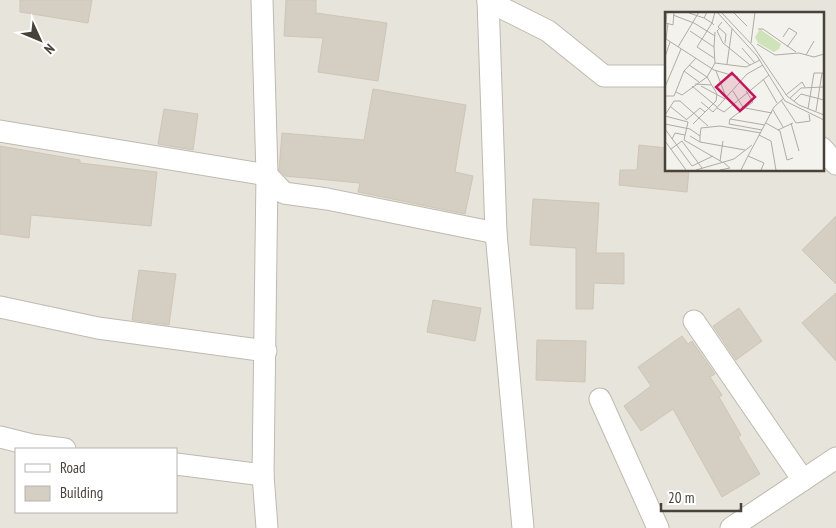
<svg xmlns="http://www.w3.org/2000/svg" width="836" height="528" viewBox="0 0 836 528" font-family="'PT Sans Narrow',sans-serif">
<rect width="100%" height="100%" fill="#f4f2ec"/>
<path fill="#e7e4db" fill-rule="evenodd" d="M0,0H836V528H0ZM666,14H822V170H666ZM16,449H176V512H16Z"/>
<g fill="#d4cec3" stroke="#cec6b7">
<path d="M20,0H92L88,23L20,12Z"/>
<path d="M286,0H316V13L387,23L378,81L318,72L323,38L284,36Z"/>
<path d="M373,89L466,105L455,172L473,176L465,214L358,192L360,183L285,176L279,170L282,133L364,140Z"/>
<path d="M164,109L198,114L193,150L158,144Z"/>
<path d="M639,145L666,148V170H689L687,192L619,185L620,170H637Z"/>
<path d="M0,146L80,160V163L157,172L151,226L31,215L29,238L0,234Z"/>
<path d="M533,199L599,203L596,253H624V284L594,283L593,309H576V248L530,245Z"/>
<path d="M836,216V284L802,250Z"/>
<path d="M139,270L176,274L169,325L132,320Z"/>
<path d="M836,293V361L802,323Z"/>
<path d="M433,300L481,308L475,341L427,332Z"/>
<path d="M739,308L762,341L736,360L713,326Z"/>
<path d="M682,336L688,344L692,341L715,374L710,377L722,395L719,397L741,435L738,437L760,474L722,497L673,409L641,431L624,406L651,386L638,367Z"/>
<path d="M537,340L586,341L585,382L536,380Z"/>
</g>
<g fill="none" stroke-linecap="round" stroke-linejoin="round">
<g stroke="#bfbaaf" stroke-width="23">
<g id="street">
<path d="M262,0L267,175L263,475L267,528"/>
<path d="M488,0L496,233L523,528"/>
<path d="M488,1L548,31L604,76H666"/>
<path d="M0,131L267,175L284,193L327,199L496,233"/>
<path d="M822,148L836,164"/>
<path d="M0,307L98,328L266,351"/>
<path d="M694,321L803,480"/>
<path d="M600,399L658,528"/>
<path d="M0,437L32,445L65,449"/>
<path d="M176,464L263,475"/>
<path d="M731,528L836,458"/>
</g>
</g>
<use href="#street" stroke="#fff" stroke-width="21"/>
</g>
<g transform="translate(665 12)">
<rect width="159" height="159" fill="#f4f2ec"/>
<path d="M95,17L116,32L114,37L109,40L93,31L90,25Z" fill="#cfe3ba"/>
<path fill="none" stroke="#afaca5" stroke-width="1" d="M42,0L39,6L47,11L50,0M52,0L92,44L120,89L159,108M56,0L88,34L122,84L134,93L159,103M68,0L82,14M24,1L39,6M8,3L29,11M57,10L53,15L61,22L60,31M1,11L8,13L9,0M3,11L1,27L49,58L73,65M29,11L50,24M55,16L52,19L58,31L85,53M93,17H98L131,40M25,19L49,35L50,51L81,55L95,48M0,21L2,0M118,25L124,16L132,21L122,35M86,31L90,0M92,32L110,43L134,41L149,45L159,42M13,35L34,0M49,35L50,20M77,36L90,51M141,43L149,29M0,45L5,30M49,46L32,35L47,11L49,13M50,51L42,65L52,82M62,52L67,17M19,59L34,70M51,59L61,85M98,67L112,91M30,72L47,73M27,74L52,95M36,74L60,87M0,75L16,37M68,79L79,97M81,79L88,90L65,107L64,112L97,118M11,80L17,83L42,65L24,53M121,83L137,70L140,75M0,84H9L19,59L31,46M125,86L136,76L159,75M116,88L131,111L145,109L144,102M129,89L136,82L159,88M36,90L48,100L82,62L98,53M6,95L22,108M52,96L59,100L104,63M80,96L107,101M143,97L149,61H159M108,98L118,115M151,99L157,61M0,103L9,89H15L43,114M0,104L23,110L19,128L57,150M65,107L100,113M21,108L35,96L40,100M101,111L115,119L122,148L128,146M126,111L134,139M0,112L25,117L35,124L36,116L55,114L96,121M28,112L51,89L52,82M0,117L27,154L48,144M113,118L128,111M94,123L106,129L111,158M25,124L35,130V124M7,127L10,121L20,123M0,129L21,158M35,130L80,138M6,137L17,129L37,156M55,149L58,129M31,158L69,147L87,133M55,158L65,156L58,150M76,158L83,144M96,158L99,151L83,144L109,95L119,86"/>
<path fill="#c2185b" fill-opacity="0.15" stroke="#c2185b" stroke-width="2.5" d="M67,61L90,85L75,99L51,75Z"/>
<rect width="159" height="159" fill="none" stroke="#48433a" stroke-width="2.5"/>
</g>
<rect x="15" y="448" width="162" height="65" fill="#ffffff" stroke="#b6b4b0"/>
<rect x="25" y="464" width="25" height="8" fill="#ffffff" stroke="#b6b4b0"/>
<text x="60" y="473" font-size="15" fill="#48433a">Road</text>
<rect x="25" y="486" width="25" height="15" fill="#d4cec3" stroke="#b6b4b0"/>
<text x="60" y="498" font-size="15" fill="#48433a">Building</text>
<g transform="translate(40 40) rotate(134)" stroke="#ffffff" stroke-width="4" paint-order="stroke">
<path d="M0-4L9 19L0 12L-9 19Z" fill="#48433a"/>
<text y="-8" font-size="14" font-weight="bold" text-anchor="middle" fill="#48433a">N</text>
</g>
<path d="M661 503v8h80v-8" fill="none" stroke="#48433a" stroke-width="2.5"/>
<text x="668" y="503" font-size="15" fill="#48433a" stroke="#ffffff" stroke-width="4" paint-order="stroke">20 m</text>
</svg>
